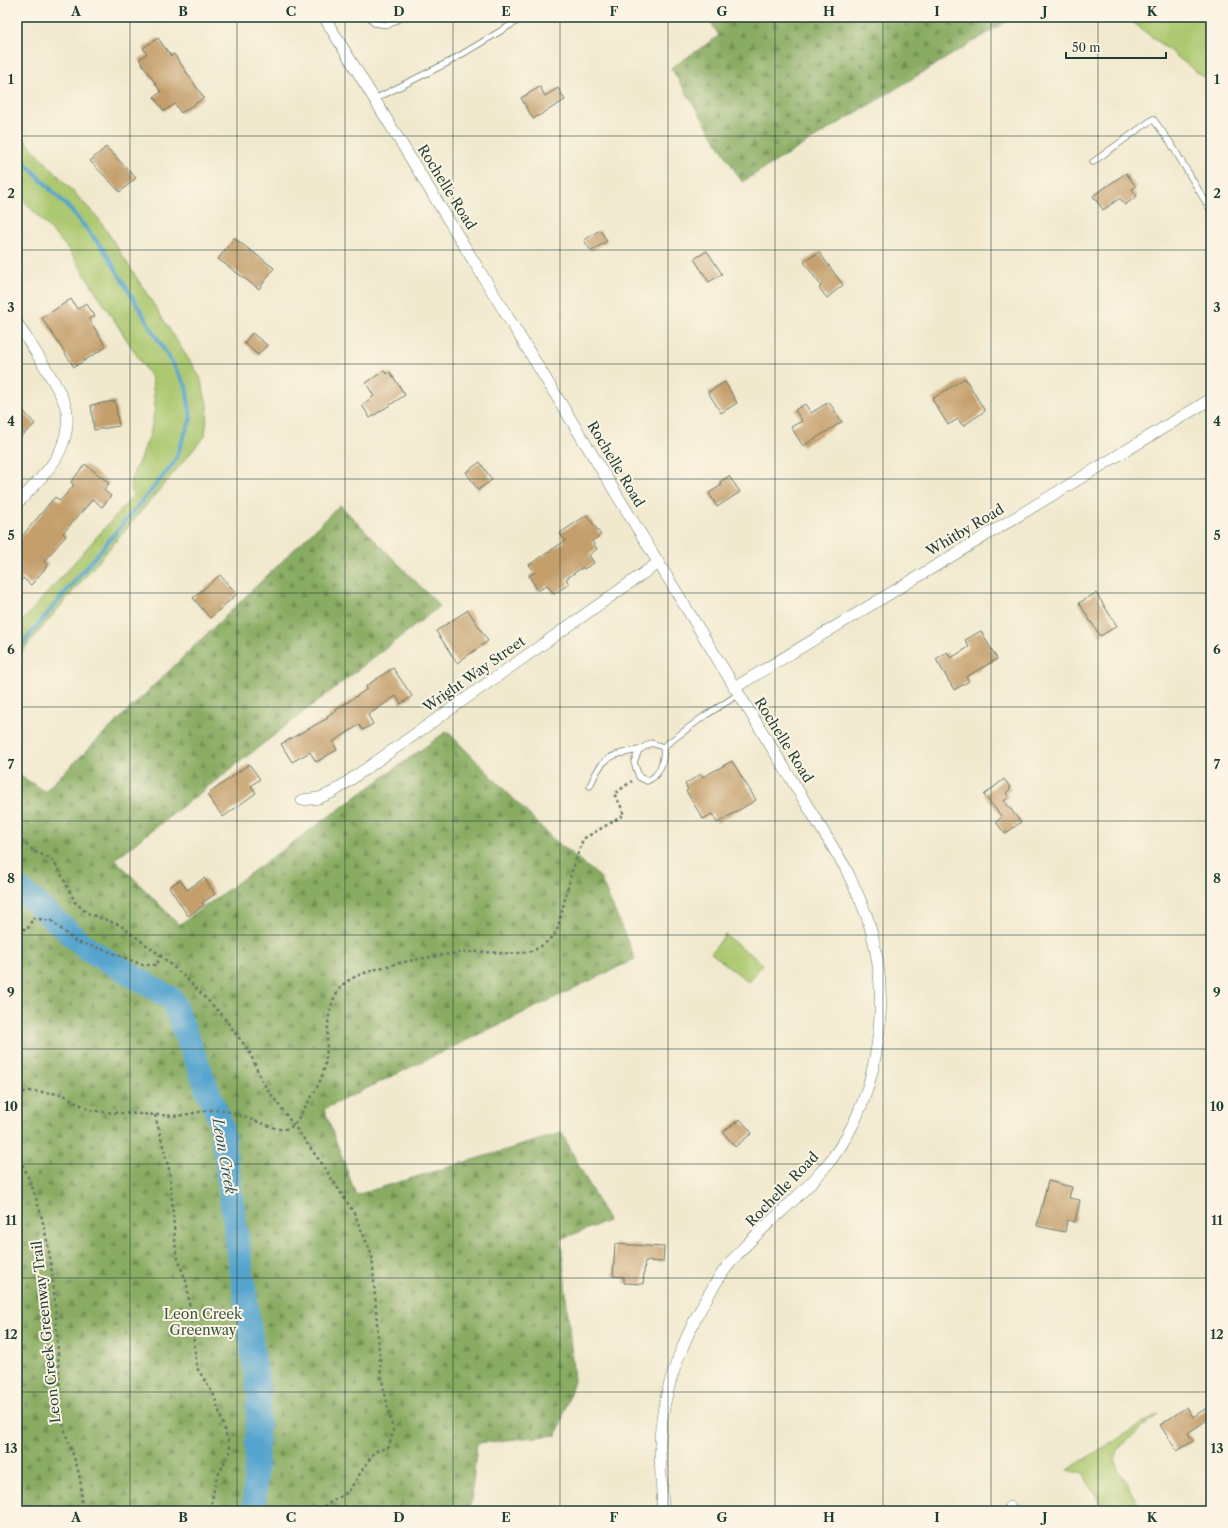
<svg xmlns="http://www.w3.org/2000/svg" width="1228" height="1528" viewBox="0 0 1228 1528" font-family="'Libre Caslon Text',serif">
<defs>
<pattern id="forest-firs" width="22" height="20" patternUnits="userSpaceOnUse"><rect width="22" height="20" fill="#89ac62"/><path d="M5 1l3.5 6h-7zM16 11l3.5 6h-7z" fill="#6f8d52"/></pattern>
</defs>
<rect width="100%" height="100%" fill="#fcf5e5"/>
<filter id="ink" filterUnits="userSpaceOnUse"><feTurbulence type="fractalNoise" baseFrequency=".025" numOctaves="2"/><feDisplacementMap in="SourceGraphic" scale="8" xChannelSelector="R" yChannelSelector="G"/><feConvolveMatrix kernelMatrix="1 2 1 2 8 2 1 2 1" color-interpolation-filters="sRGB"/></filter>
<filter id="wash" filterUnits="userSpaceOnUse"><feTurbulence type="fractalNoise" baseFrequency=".012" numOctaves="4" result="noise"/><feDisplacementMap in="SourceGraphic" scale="16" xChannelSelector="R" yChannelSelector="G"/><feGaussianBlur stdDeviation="0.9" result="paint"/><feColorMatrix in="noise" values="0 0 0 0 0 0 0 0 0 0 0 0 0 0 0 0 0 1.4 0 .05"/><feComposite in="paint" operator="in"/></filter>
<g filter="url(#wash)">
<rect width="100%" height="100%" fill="#f1e9ce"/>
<g fill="#acc86f" stroke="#668252">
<path d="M1126,17H1211V83Z"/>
<path d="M17,132L99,219L200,377L208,408L205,436L17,657V627L133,496L130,482L150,435L155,407L152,379L69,250L17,193Z"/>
<path d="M725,935L763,964L749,982L711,953Z"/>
<path d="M1158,1414L1117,1450L1115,1463L1142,1511H1105L1083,1474L1067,1470Z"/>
</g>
<g fill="url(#forest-firs)" stroke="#54744b">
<path d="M708,17H1014L742,182L671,68L719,36Z"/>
<path d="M340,505L440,606L115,859L179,925L447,731L551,837L600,877L635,959L324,1109L356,1195L562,1133L608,1221L561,1239L574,1381L557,1435L477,1443L470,1511H23L17,1468V774L45,791Z"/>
</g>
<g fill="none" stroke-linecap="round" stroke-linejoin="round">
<path stroke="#54a4ce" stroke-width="4" d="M17,155L70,209L104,250L186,386L191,418L174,463L17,650"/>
<path stroke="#54a4ce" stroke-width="24" d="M17,887L88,949L172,999L221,1124L259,1396L254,1511"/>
</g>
<g id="blocks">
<g fill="#c49f6c">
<path d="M158,38L171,56L174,54L204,98L181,113L175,104L164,111L154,97L161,92L139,59L147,54L143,48Z"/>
<path d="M540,87L545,96L558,88L565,100L533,119L521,98Z"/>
<path d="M106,147L136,178L120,192L90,161Z"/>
<path d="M1126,173L1136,187L1132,189L1137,196L1125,205L1120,198L1103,210L1093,196Z"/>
<path d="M600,230L607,241L591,251L584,240Z"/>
<path d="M234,238L274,268L259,289L218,259Z"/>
<path d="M707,251L722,274L709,282L694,259Z"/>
<path d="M819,252L843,285L827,298L819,288L821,286L804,262Z"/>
<path d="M71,299L77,309L86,303L95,316L89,319L106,347L74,367L42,318Z"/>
<path d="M252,333L267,345L258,355L244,343Z"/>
<path d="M384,371L387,374L390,372L405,395L370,418L362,405L374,396L366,383Z"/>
<path d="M965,378L985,411L963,426L958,419L948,425L932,399Z"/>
<path d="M725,382L737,403L721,413L708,392Z"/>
<path d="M115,401L119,426L94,430L91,405Z"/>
<path d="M829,402L842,422L803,446L791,427L802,421L795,410L805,404L811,413Z"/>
<path d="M17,404L35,424L17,440Z"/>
<path d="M480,462L492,480L478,490L466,472Z"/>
<path d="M85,464L109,483L104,490L111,496L102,507L93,499L63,533L66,536L44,561L48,565L31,585L23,578L17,586V542L55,497L60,501L74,485L71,482Z"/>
<path d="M729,476L740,492L717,507L709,493L722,485L720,482Z"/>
<path d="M587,515L601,535L592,541L597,549L589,555L594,563L584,569L583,567L566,579L569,584L554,594L547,585L538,591L529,576L535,572L529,565L565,541L560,533Z"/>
<path d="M220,575L237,594L210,618L193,598Z"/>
<path d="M1096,593L1117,626L1100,636L1079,603Z"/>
<path d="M468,610L488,641L457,663L436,631Z"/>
<path d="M981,631L997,659L966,677L969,681L954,690L936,659L947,652L951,658L969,647L965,640Z"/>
<path d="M393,668L412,696L401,704L396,696L368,715L373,724L363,730L359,725L333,742L337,750L316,762L310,752L292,762L281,744L328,718L327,716L367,689L366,686Z"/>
<path d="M732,761L756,800L717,823L712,814L703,819L686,791L688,790L685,784L701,774L703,777Z"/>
<path d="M249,764L260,779L251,786L256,793L223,817L207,795Z"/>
<path d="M1004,779L1011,788L1006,793L1009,797L1004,801L1021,822L1005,834L996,822L1002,817L984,795Z"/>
<path d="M204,878L215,894L202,903L204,905L188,916L169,887L180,880L187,890Z"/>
<path d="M740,1119L752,1133L735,1147L723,1132Z"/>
<path d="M1048,1181L1072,1187L1069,1198L1080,1200L1075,1222L1067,1220L1065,1232L1037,1226Z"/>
<path d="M615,1244L664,1247L663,1262L645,1261L643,1284L624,1283V1277L613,1276Z"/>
<path d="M1211,1405V1417L1188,1433L1193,1441L1177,1451L1160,1425L1187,1407L1193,1417Z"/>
</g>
</g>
</g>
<g filter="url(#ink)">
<use href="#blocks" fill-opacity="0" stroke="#68796a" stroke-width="1"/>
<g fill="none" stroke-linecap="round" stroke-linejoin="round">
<g stroke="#68796a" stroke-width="7">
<g id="service">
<path d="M370,17L374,23L388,25L402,17"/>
<path d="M375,99L449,62L524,17"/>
<path d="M1093,162L1153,119L1170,142L1211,211"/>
<path d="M663,747C665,760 660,776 647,781L639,777L634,762L639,750L651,743L663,747L703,717L739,694"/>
<path d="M590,786C602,756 610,755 639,750"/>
</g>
</g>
<g stroke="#68796a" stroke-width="12">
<g id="minor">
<path d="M324,17L845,867C853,884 862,902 868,920C894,1002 879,1107 821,1172C789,1209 742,1241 717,1281C688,1326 660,1391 660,1446C660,1468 662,1490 663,1511"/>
<path d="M17,323C28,341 66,395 67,413C69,435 60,456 46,472C37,483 27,493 17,504"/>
<path d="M734,688L1211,399"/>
<path d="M302,800L319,798L333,792L658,563"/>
<path d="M1010,1507L1012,1511"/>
</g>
</g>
<g stroke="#68796a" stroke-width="2.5" stroke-dasharray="3 3" stroke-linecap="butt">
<path d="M17,836L35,852L50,858L58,868L75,902L87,913L120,925L160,955L157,965H143L105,950L76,942L52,921L33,918L27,930L19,927L17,923"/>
<path d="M160,955L187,979L221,1014L249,1051L263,1083L322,1164L354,1213L372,1255L381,1376L393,1430L389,1447L374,1452L348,1492L316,1511"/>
<path d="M17,1094L29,1091L62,1094L86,1108L101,1112L178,1116L209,1110H224L278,1129C293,1130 295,1124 302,1112C311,1098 320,1085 324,1069C331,1040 321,1005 345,983C365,966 443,954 470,952C490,951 511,956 531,951C541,948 551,939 557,931L572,871L583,839L624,815L620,804L614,794L632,781"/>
<path d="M155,1115L170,1173L176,1253L187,1284L197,1368L214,1395L231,1450L216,1479L210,1511"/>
<path d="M17,1154C61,1235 54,1328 62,1416C64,1436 75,1455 79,1475C82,1487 82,1499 81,1511"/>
</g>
<use href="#service" stroke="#fff" stroke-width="5.5"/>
<use href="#minor" stroke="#fff" stroke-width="11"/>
</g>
</g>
<path fill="none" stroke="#1f3d34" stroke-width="1" stroke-opacity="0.55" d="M130,17V1511M237,17V1511M345,17V1511M453,17V1511M560,17V1511M668,17V1511M775,17V1511M883,17V1511M991,17V1511M1098,17V1511M17,136H1211M17,250H1211M17,364H1211M17,479H1211M17,593H1211M17,707H1211M17,821H1211M17,935H1211M17,1049H1211M17,1164H1211M17,1278H1211M17,1392H1211"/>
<g text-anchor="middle" stroke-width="4" stroke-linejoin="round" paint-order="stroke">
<g font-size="14" fill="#1f3d34" stroke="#fcf5e5">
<text transform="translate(447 187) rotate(58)" y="5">Rochelle Road</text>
<text transform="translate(616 464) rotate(59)" y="5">Rochelle Road</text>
<text transform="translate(965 530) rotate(-31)" y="5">Whitby Road</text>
<text transform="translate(474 674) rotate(-35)" y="5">Wright Way Street</text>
<text transform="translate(784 740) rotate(58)" y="5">Rochelle Road</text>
<text transform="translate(782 1189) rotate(-46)" y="5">Rochelle Road</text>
<text transform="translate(46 1332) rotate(-96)" y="5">Leon Creek Greenway Trail</text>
</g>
<g font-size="14" fill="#3b5940" stroke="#fcf5e5">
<text x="203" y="1319">Leon Creek<tspan x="203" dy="16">Greenway</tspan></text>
</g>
<g font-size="15" font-style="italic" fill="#2f5c62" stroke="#fcf5e5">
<text transform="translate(224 1156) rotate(80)" y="5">Leon Creek</text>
</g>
</g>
<rect width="1228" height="1528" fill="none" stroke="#fcf5e5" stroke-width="44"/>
<path d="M1066 52v6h100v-6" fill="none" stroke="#1f3d34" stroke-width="2"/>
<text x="1072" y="52" font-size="12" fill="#1f3d34" stroke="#fcf5e5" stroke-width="3" paint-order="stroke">50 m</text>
<rect x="22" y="22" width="1184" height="1484" fill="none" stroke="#1f3d34" stroke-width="1.5"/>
<g font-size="13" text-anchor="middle" font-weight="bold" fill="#1f3d34">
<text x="76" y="16">A</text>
<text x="183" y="16">B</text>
<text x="291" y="16">C</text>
<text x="399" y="16">D</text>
<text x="506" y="16">E</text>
<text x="614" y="16">F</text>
<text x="722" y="16">G</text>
<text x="829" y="16">H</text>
<text x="937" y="16">I</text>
<text x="1045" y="16">J</text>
<text x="1152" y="16">K</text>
<text x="11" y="84">1</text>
<text x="1217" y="84">1</text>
<text x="11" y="198">2</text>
<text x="1217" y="198">2</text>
<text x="11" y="312">3</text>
<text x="1217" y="312">3</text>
<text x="11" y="426">4</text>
<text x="1217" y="426">4</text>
<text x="11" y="540">5</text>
<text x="1217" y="540">5</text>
<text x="11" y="654">6</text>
<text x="1217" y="654">6</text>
<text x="11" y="769">7</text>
<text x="1217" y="769">7</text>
<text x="11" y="883">8</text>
<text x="1217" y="883">8</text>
<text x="11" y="997">9</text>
<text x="1217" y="997">9</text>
<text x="11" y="1111">10</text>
<text x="1217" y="1111">10</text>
<text x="11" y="1225">11</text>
<text x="1217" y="1225">11</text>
<text x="11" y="1339">12</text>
<text x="1217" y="1339">12</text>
<text x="11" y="1453">13</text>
<text x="1217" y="1453">13</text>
<text x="76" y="1522">A</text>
<text x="183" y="1522">B</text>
<text x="291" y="1522">C</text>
<text x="399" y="1522">D</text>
<text x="506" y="1522">E</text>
<text x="614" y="1522">F</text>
<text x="722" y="1522">G</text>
<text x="829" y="1522">H</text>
<text x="937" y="1522">I</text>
<text x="1045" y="1522">J</text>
<text x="1152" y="1522">K</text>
</g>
</svg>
